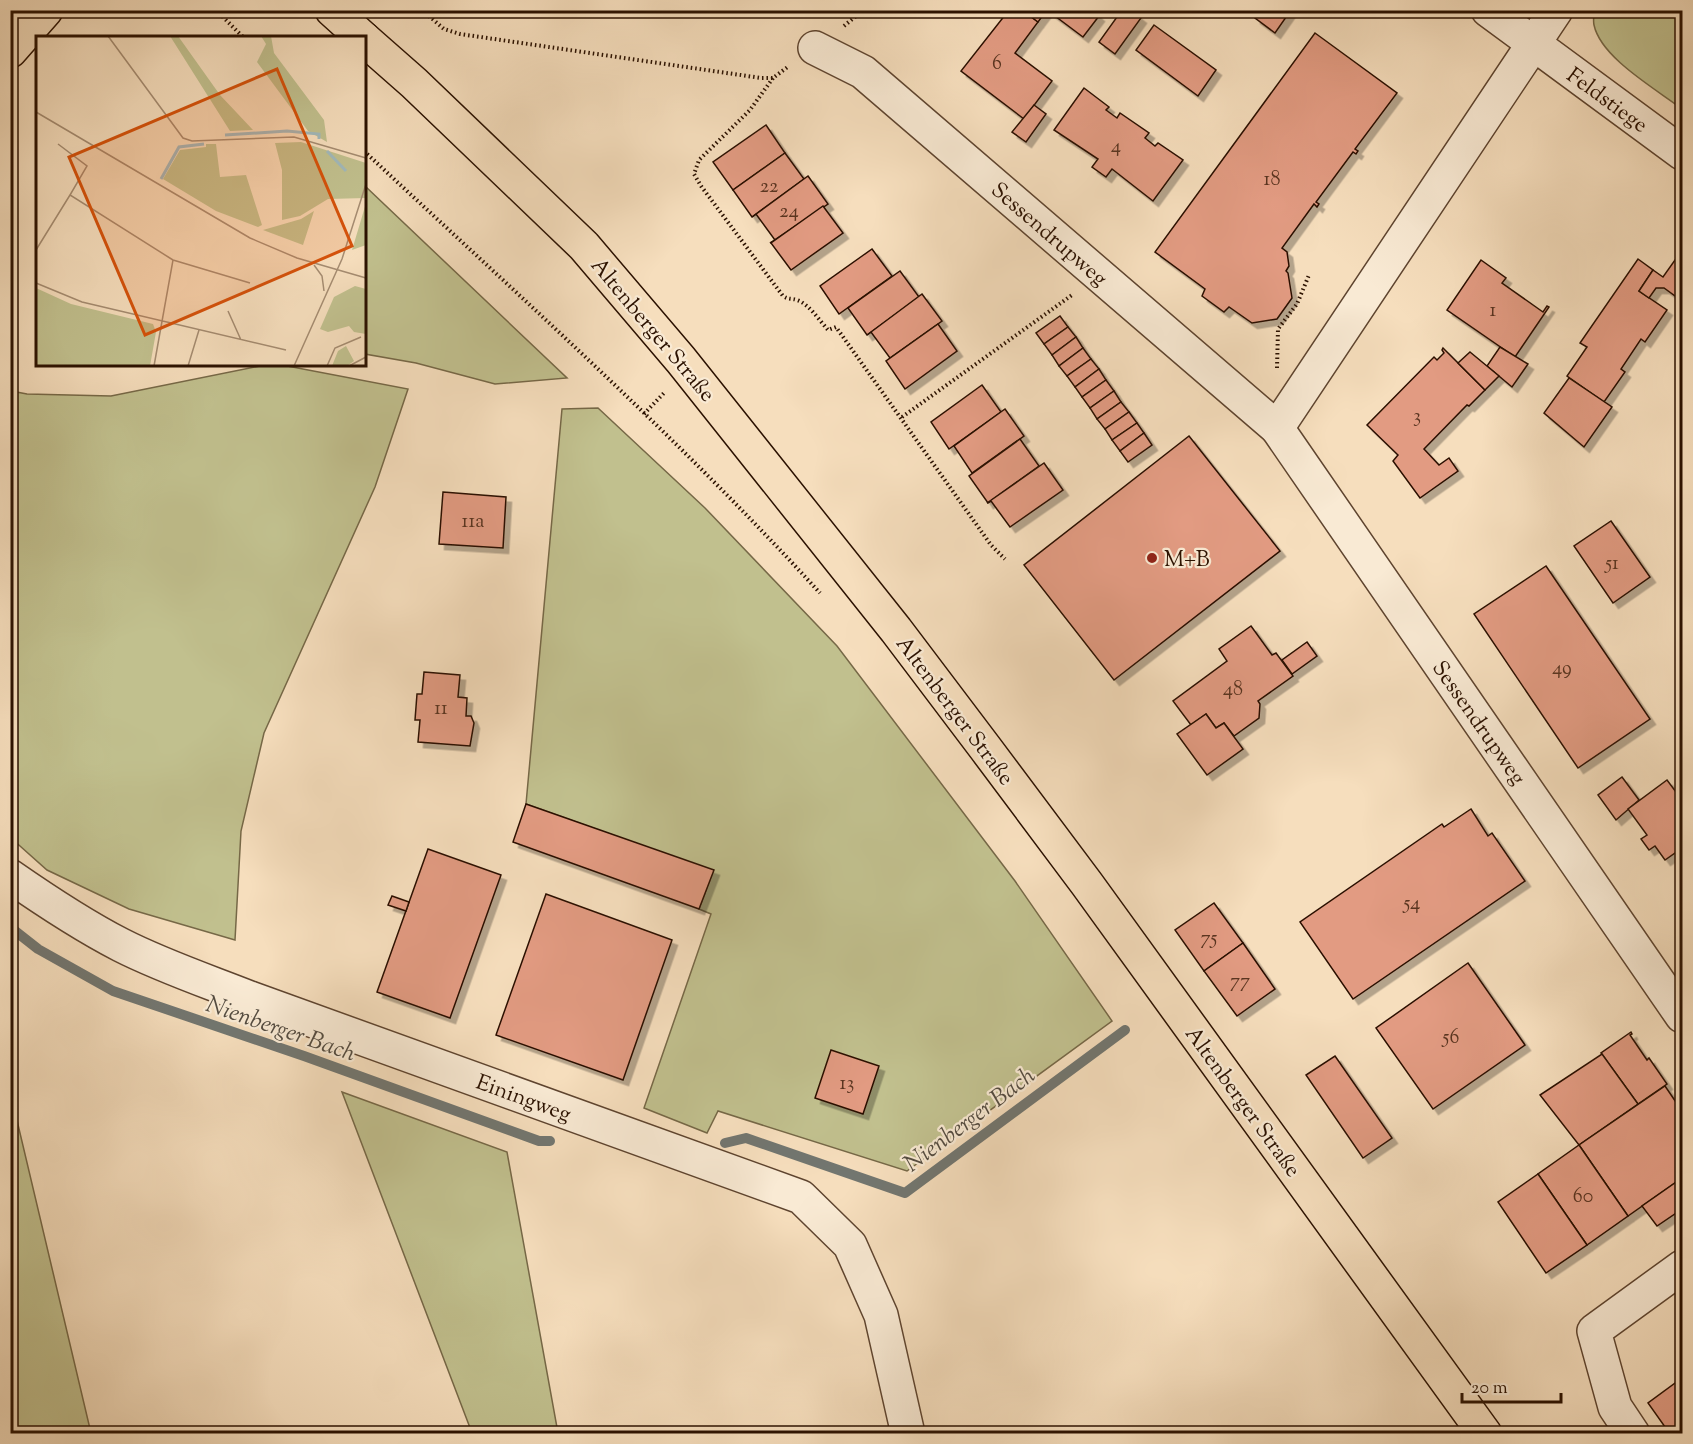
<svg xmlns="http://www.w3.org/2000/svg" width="1693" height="1444" viewBox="0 0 1693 1444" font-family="'Sorts Mill Goudy',serif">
<defs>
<filter id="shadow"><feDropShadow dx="5.5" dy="5.5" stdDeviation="0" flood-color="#0004"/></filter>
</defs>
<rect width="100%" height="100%" fill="#f6debd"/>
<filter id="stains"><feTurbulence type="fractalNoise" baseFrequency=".00333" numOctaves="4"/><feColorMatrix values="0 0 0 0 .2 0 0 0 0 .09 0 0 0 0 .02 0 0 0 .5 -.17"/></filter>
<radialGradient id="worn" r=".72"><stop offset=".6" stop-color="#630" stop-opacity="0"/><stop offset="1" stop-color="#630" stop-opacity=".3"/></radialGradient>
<g fill="#c1c08e" stroke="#766847" stroke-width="1.5">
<path d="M1594,11H1682V109C1656,89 1601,58 1594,25C1593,21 1594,15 1594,11Z"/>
<path d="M365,186L567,378L495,384L416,363L365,354Z"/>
<path d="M265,365H282L408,389L375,487L264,733L241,831L235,940L129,909L47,870L11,838V391L27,394L111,396Z"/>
<path d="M598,408L705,508L837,646L1015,881L1112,1021L907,1171L718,1111L707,1133L644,1108L711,914L699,909L713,871L526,804L562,409Z"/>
<path d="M342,1092L507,1152L558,1433H472Z"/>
<path d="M10,1095H11L91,1433H11Z"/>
</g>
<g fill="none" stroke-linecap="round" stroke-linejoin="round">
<g stroke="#727670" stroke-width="10">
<path d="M10,927L38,949L113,991L304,1056L539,1141H550"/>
<path d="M725,1143L746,1138L905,1193L1125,1030"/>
</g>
</g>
<g fill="#e29b82" stroke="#2b1100" stroke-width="1.5" filter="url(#shadow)">
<path d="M1009,10H1022L1038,22L1015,53L1052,81L1024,119L961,71Z"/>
<path d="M1022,10H1047L1038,22Z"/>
<path d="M1047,10H1092L1099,16L1083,37Z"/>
<path d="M1122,10H1131L1141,18L1115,54L1099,42Z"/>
<path d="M1260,10H1291L1275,33L1255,18Z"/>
<path d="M1154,25L1216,70L1198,96L1136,50Z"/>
<path d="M1315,33L1397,93L1355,149L1358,151L1356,154L1353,152L1316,202L1319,204L1317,207L1314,204L1282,248L1287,252L1289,266L1286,271L1288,273L1292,298L1277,319L1252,323L1229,307L1224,312L1202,296L1205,289L1155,252Z"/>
<path d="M1084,88L1109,107L1106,110L1117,118L1120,113L1149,133L1145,138L1155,146L1158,143L1183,160L1153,201L1112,169L1106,177L1092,167L1098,159L1054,130Z"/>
<path d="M1034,105L1046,114L1026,142L1012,132Z"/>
<path d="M766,125L785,153L733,190L713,162Z"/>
<path d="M785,153L804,179L752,217L733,190Z"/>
<path d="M808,176L828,204L770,243L775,240L756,214L752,217Z"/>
<path d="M823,206L843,233L791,270L771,243Z"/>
<path d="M872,249L892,276L839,314L820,286Z"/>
<path d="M1638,259L1653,270L1639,291L1667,310L1645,342L1641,339L1621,369L1625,372L1604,402L1567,376L1587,347L1580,343Z"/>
<path d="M1481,260L1506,278L1502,283L1543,312L1547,306L1549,307L1515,357L1447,310Z"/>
<path d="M1675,260L1682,265V301L1664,288H1656L1649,298L1639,291L1653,270L1663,277Z"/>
<path d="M900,271L919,297L867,335L848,308Z"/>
<path d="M922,294L942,321L890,358L871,332L867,335Z"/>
<path d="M1060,316L1068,327L1044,344L1036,333Z"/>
<path d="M938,324L957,351L905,389L886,361Z"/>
<path d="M1068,327L1076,337L1052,355L1044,344Z"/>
<path d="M1076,337L1083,348L1059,366L1052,355Z"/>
<path d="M1500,347L1528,364L1512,387L1487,366Z"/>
<path d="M1083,348L1091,359L1067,376L1059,366Z"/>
<path d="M1443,348L1485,390L1469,406L1467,405L1424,449L1439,465L1449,458L1458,471L1420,498L1393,461L1398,455L1367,425L1434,357L1437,360L1444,353L1442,350Z"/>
<path d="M1470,352L1499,376L1485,390L1458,363Z"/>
<path d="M1091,359L1099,369L1075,387L1067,376Z"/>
<path d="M1099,369L1106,380L1082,397L1075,387Z"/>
<path d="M1569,378L1612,407L1584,447L1544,413Z"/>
<path d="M1106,380L1114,391L1090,408L1082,397Z"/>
<path d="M982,385L1001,412L949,449L931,422Z"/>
<path d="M1114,391L1121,402L1097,419L1090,408Z"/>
<path d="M1121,402L1129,412L1105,429L1097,419Z"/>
<path d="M1005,409L1024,436L972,473L954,446Z"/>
<path d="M1129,412L1137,423L1112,440L1105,429Z"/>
<path d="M1137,423L1144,433L1120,451L1112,440Z"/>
<path d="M1144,433L1152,445L1128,462L1120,451Z"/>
<path d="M1189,436L1280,551L1114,680L1024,565Z"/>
<path d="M1020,439L1039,466L988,503L969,476Z"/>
<path d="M1044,463L1063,490L1010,527L991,501L987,503Z"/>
<path d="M443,492L506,497L503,548L439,544Z"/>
<path d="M1611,521L1650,577L1613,603L1574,546Z"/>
<path d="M1546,566L1650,719L1578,768L1474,614Z"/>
<path d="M1251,626L1272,655L1276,653L1293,676L1258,701L1260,704L1259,718L1234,736L1224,723L1216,728L1206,714L1191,725L1173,701L1227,661L1219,649Z"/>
<path d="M1307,642L1317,656L1292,674L1282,660Z"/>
<path d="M424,672L460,675L458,697L467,698L466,716H471L474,723L470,746L418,742L420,720H415L417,694H422Z"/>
<path d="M1206,714L1216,728L1224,723L1243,749L1207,775L1177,734Z"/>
<path d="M1622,777L1639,800L1616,820L1598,795Z"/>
<path d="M1667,780L1682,800L1678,803L1682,809V848L1665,860L1655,846L1649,850L1641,839L1647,835L1628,809Z"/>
<path d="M526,804L714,870L699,909L513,842Z"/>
<path d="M1471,809L1488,836L1492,833L1525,881L1353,999L1300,922L1442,824L1444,827Z"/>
<path d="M428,849L501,875L450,1018L377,992Z"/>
<path d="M546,894L672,940L623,1080L496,1035Z"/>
<path d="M392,896L409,902L406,911L388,905Z"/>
<path d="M1214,903L1243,943L1204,971L1175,930Z"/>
<path d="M1243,943L1275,989L1237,1016L1204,971Z"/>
<path d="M1468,963L1525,1045L1433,1109L1376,1028Z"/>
<path d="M1631,1032L1632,1034L1630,1035L1647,1060L1649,1058L1667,1084L1638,1104L1601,1053Z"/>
<path d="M831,1050L879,1066L863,1114L815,1098Z"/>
<path d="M1602,1054L1638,1104L1579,1145L1540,1095Z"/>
<path d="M1335,1056L1392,1138L1363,1158L1306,1075Z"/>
<path d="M1665,1086L1682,1111V1178L1628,1216L1579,1145Z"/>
<path d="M1579,1145L1628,1216L1587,1245L1538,1174Z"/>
<path d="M1538,1174L1587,1245L1546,1273L1498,1202Z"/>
<path d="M1682,1178V1209L1657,1226L1642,1206Z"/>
<path d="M1682,1378V1434H1670L1648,1403Z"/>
</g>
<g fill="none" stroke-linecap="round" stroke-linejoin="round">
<g stroke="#5e442f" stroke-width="36">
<g id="minor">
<path d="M1488,10L1682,153"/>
<path d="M815,48L863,72L1277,428L1556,10"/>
<path d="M1277,428L1682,1016"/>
<path d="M10,876C46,901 82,925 121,945C162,966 207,981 250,998L801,1197L850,1245L881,1315L908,1434"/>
<path d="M1633,1434L1615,1407L1594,1331L1682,1267"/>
</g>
</g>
<g stroke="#2b1100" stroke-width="36">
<g id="major">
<path d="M332,10L363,38"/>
<path d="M364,39L414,83L584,246L681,360L896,630L986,749L1087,884L1485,1434"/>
<path d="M10,51L46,10"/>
</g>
</g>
<g stroke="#2b1100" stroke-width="4" stroke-dasharray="1.5 3" stroke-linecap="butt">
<path d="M216,10L244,38"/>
<path d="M422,10L444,29L460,34L761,78H773L789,66"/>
<path d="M844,26L856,16L868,10"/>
<path d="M773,78L750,110L699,160L694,174L701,186L783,296C789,300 791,298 797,300C809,304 820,321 828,330L836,327L991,545L1005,559"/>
<path d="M364,151C519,296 678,437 820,593"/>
<path d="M1277,368L1278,329L1297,304L1309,275"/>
<path d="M644,414L664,393"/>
<path d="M902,417L1072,295"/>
</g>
<use href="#minor" stroke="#f9ead4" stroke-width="33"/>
<use href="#major" stroke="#f6debd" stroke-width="33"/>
</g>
<circle fill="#8f2418" stroke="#f9ead4" stroke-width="2" cx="1152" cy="558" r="6"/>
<g text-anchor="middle" stroke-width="4.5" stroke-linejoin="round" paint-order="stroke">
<g font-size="20" fill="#593420">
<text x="997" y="69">6</text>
<text x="1116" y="152">4</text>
<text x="1272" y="185">18</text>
<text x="769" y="192">22</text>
<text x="789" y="217">24</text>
<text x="1493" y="316">1</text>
<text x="1417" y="422">3</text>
<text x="473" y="527">11a</text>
<text x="1612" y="569">51</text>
<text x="1562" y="674">49</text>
<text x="1233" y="695">48</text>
<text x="441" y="714">11</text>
<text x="1412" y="909">54</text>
<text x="1209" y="944">75</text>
<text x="1240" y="987">77</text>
<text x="1451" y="1043">56</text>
<text x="847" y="1089">13</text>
<text x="1583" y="1202">60</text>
</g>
<g font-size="22" fill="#2b1100" stroke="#f9ead4">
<text transform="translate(1608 99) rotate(36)" y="8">Feldstiege</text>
<text transform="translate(1050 233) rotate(41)" y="8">Sessendrupweg</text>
<text transform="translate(654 329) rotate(50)" y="8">Altenberger Straße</text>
<text transform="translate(956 710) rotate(53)" y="8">Altenberger Straße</text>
<text transform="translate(1480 722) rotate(55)" y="8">Sessendrupweg</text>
<text transform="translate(524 1097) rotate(20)" y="8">Einingweg</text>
<text transform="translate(1244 1101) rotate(54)" y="8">Altenberger Straße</text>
</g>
<g font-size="22" fill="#2b1100" stroke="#f9ead4" text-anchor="start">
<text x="1164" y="566">M+B</text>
</g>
<g font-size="24" font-style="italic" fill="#544c41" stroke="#f9ead4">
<text transform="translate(281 1028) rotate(19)" y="8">Nienberger Bach</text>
<text transform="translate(969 1119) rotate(-37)" y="8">Nienberger Bach</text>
</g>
</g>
<g transform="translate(36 36)">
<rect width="330" height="330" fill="#f6debd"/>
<path d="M134,0H142L184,59L217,94L194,95ZM225,0H235L238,17L288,84L291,106L272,95L221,26L230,8ZM265,106L330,127V162L292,163L264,180L246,184V134L239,107ZM170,108H180L184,141L210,139L226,189L222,191L180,175L127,143L144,114L170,111ZM330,167V209L316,214L325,184ZM278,175L267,209L227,194L265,183ZM319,250L330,253V298L318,296L313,290L292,296L284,293L298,261ZM0,252L35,268L117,288L120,296L114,330H0ZM310,310L318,325L311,330H296L302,315Z" fill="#c1c08e"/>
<path fill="none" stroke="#a1b9bb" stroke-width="3" d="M189,99L251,95L283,98V103M291,115L310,135M125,143L143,111L168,108"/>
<path fill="none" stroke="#a58c71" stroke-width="1.5" d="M72,0L147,102L156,105L258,101L330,122M0,76L214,202L261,222L330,242M22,108L51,130L34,159L137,224M0,214L34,159M278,229L286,240L288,255M0,247L46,266L250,314M192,275L205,304M118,330L137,224L214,247M152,330L163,294M258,330L306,223L330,148M291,330L299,312L325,301M313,330L330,321"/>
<path fill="#d5520b" fill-opacity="0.15" stroke="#d5520b" stroke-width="3" d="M241,33L316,210L109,299L33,121Z"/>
<rect width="330" height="330" fill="none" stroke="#2b1100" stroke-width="3"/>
</g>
<rect width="1693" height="1444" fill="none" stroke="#f6debd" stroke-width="36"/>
<rect x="12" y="12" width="1669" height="1420" fill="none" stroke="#2b1100" stroke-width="3"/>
<rect x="18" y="18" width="1657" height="1408" fill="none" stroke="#2b1100" stroke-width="1.5"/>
<path d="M1462 1393v9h99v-9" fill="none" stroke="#2b1100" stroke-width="3"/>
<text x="1471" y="1393" font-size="18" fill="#2b1100" stroke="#f9ead4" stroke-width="4.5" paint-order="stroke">20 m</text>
<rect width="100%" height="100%" filter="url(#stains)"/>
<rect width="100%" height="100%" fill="url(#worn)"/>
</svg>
